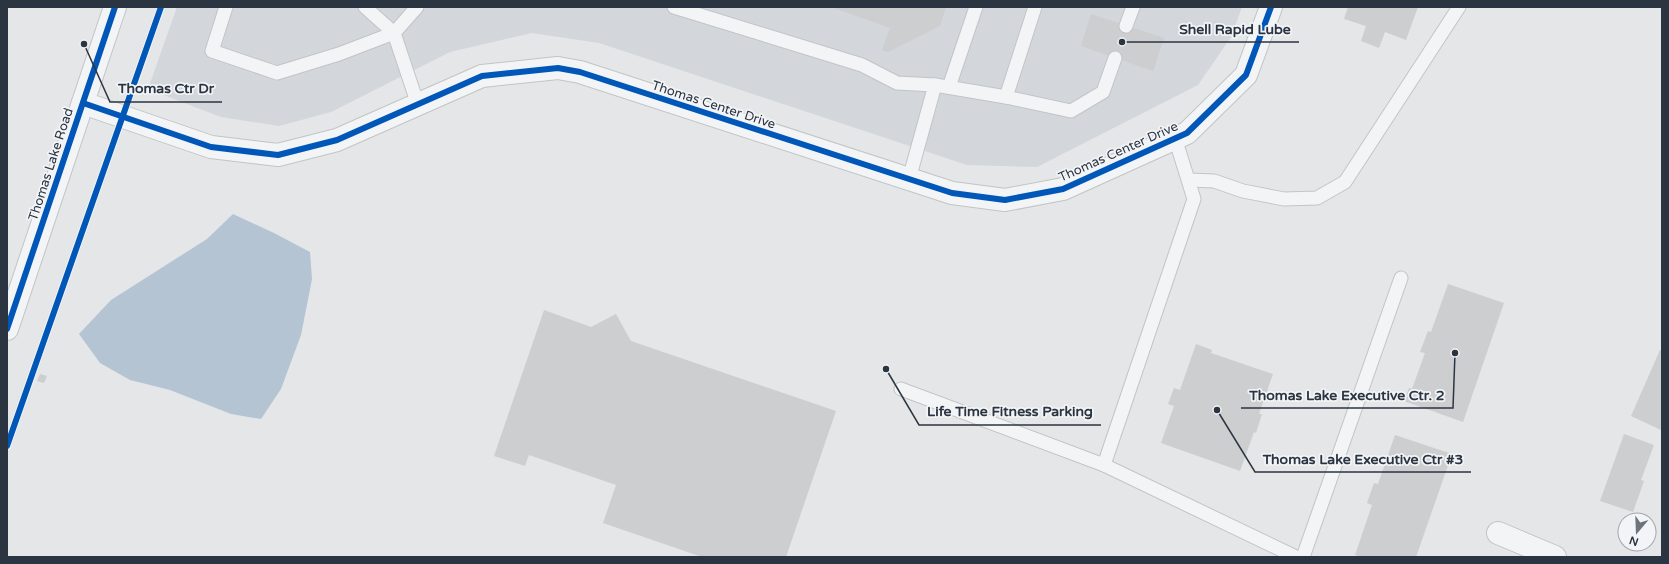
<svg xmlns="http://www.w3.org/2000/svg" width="1669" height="564" viewBox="0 0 1669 564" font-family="'Varela Round',sans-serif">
<rect width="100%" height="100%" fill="#e4e6e8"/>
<path fill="#d3d6db" d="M177,7H1242L1231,37L1198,85L1037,167L967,165L599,43L532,33L450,52L331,112L279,126L221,117L148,89Z"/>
<path fill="#b4c4d2" d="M233,214L274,233L310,252L312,279L301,335L281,389L261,419L231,414L170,390L130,380L100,363L79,334L111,300L207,239Z"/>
<g fill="#ccced0">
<path d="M831,7H946L940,26L888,52L882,50L890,28Z"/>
<path d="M1348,7H1418L1406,40L1385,32L1379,48L1361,41L1366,26L1344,19Z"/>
<path d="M1091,14L1164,38L1153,71L1081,46Z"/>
<path d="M1448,284L1504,303L1463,422L1404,401L1409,388L1412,389L1425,353L1420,352L1428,331L1431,332Z"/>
<path d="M544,310L591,327L616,314L631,341L836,411L786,557H702L603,523L616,485L529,455L525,466L494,456Z"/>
<path d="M1196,344L1212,350L1211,353L1273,374L1259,414H1262L1256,433L1254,432L1240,471L1161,443L1174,406L1168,404L1174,388L1180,390Z"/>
<path d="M1660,350L1662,351L1661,430L1631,416Z"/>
<path d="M40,374L47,376L44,383L37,381Z"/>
<path d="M1624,434L1654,445L1641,480L1644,481L1633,512L1600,501Z"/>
<path d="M1395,435L1452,454L1416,557H1362L1355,555L1372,505L1367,503L1374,483L1378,484Z"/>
</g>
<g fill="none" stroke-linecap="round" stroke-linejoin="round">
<g stroke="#c2c4c6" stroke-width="15">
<g id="service">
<path d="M226,7L212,51L277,73L339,54L394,33L365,7"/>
<path d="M417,7L394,33L418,105"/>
<path d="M674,7L862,65L897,83L935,85L909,179"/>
<path d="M1126,26L1133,7"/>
<path d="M935,85L1006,97L1035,7"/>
<path d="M949,87L976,7"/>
<path d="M1006,97L1071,111L1103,92L1115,58"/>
<path d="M1189,180L1214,181L1243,191L1284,199L1317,198L1345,182L1459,7"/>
<path d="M901,389L1104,465L1296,557"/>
<path d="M1104,465L1194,199L1175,138"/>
<path d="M1303,557L1401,278"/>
</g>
</g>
<g stroke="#c2c4c6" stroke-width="24">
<path id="minor" d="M1498,533L1555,557"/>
</g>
<g stroke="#c2c4c6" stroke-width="24">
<g id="tertiary">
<path d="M83,103L211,147L278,155L337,140L482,76L558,68L580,72L952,193L1005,200L1063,189L1187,133L1246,75L1271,7"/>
<path d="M7,329L115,7"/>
</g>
</g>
<use href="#service" stroke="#f3f4f5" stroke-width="13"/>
<use href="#minor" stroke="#f3f4f5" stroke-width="22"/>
<use href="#tertiary" stroke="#f3f4f5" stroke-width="22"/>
<g stroke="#f2f4f7" stroke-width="8">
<g id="cycleway">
<path d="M83,103L211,147L278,155L337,140L482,76L558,68L580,72L952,193L1005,200L1063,189L1187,133L1246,75L1271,7"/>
<path d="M7,329L115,7"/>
<path d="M7,446L161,7"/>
</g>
</g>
<use href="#cycleway" stroke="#0057b8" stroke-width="6"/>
</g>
<g text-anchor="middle" stroke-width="3.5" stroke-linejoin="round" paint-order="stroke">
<g font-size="13" fill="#2b3541" stroke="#f2f4f7">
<text transform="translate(714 104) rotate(18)" y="5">Thomas Center Drive</text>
<text transform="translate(1118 151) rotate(-24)" y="5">Thomas Center Drive</text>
<text transform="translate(50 164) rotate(-72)" y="5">Thomas Lake Road</text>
</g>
</g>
<path fill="none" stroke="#2b3541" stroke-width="1.5" d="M1122 42L1171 42H1299M84 44L110 102H222M1455 353L1453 408H1241M886 369L919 425H1101M1217 410L1255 472H1471"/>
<g fill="#2b3541" stroke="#f2f4f7" stroke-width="1.5">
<circle cx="1122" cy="42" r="4"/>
<circle cx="84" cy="44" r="4"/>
<circle cx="1455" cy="353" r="4"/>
<circle cx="886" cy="369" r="4"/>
<circle cx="1217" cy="410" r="4"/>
</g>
<g font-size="14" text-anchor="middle" font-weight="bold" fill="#2b3541" stroke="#f2f4f7" stroke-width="3.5" stroke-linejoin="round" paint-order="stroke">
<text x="1235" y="34">Shell Rapid Lube</text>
<text x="166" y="93">Thomas Ctr Dr</text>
<text x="1347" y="400">Thomas Lake Executive Ctr. 2</text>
<text x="1010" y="416">Life Time Fitness Parking</text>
<text x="1363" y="464">Thomas Lake Executive Ctr #3</text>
</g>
<rect width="1669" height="564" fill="none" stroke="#2b3541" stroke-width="16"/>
<g transform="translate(1637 532) rotate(199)"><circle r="19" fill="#f2f4f7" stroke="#a2a8ae"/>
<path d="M0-3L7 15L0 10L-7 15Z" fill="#6c737b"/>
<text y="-6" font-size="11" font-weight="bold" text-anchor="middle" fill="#2b3541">N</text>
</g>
</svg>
